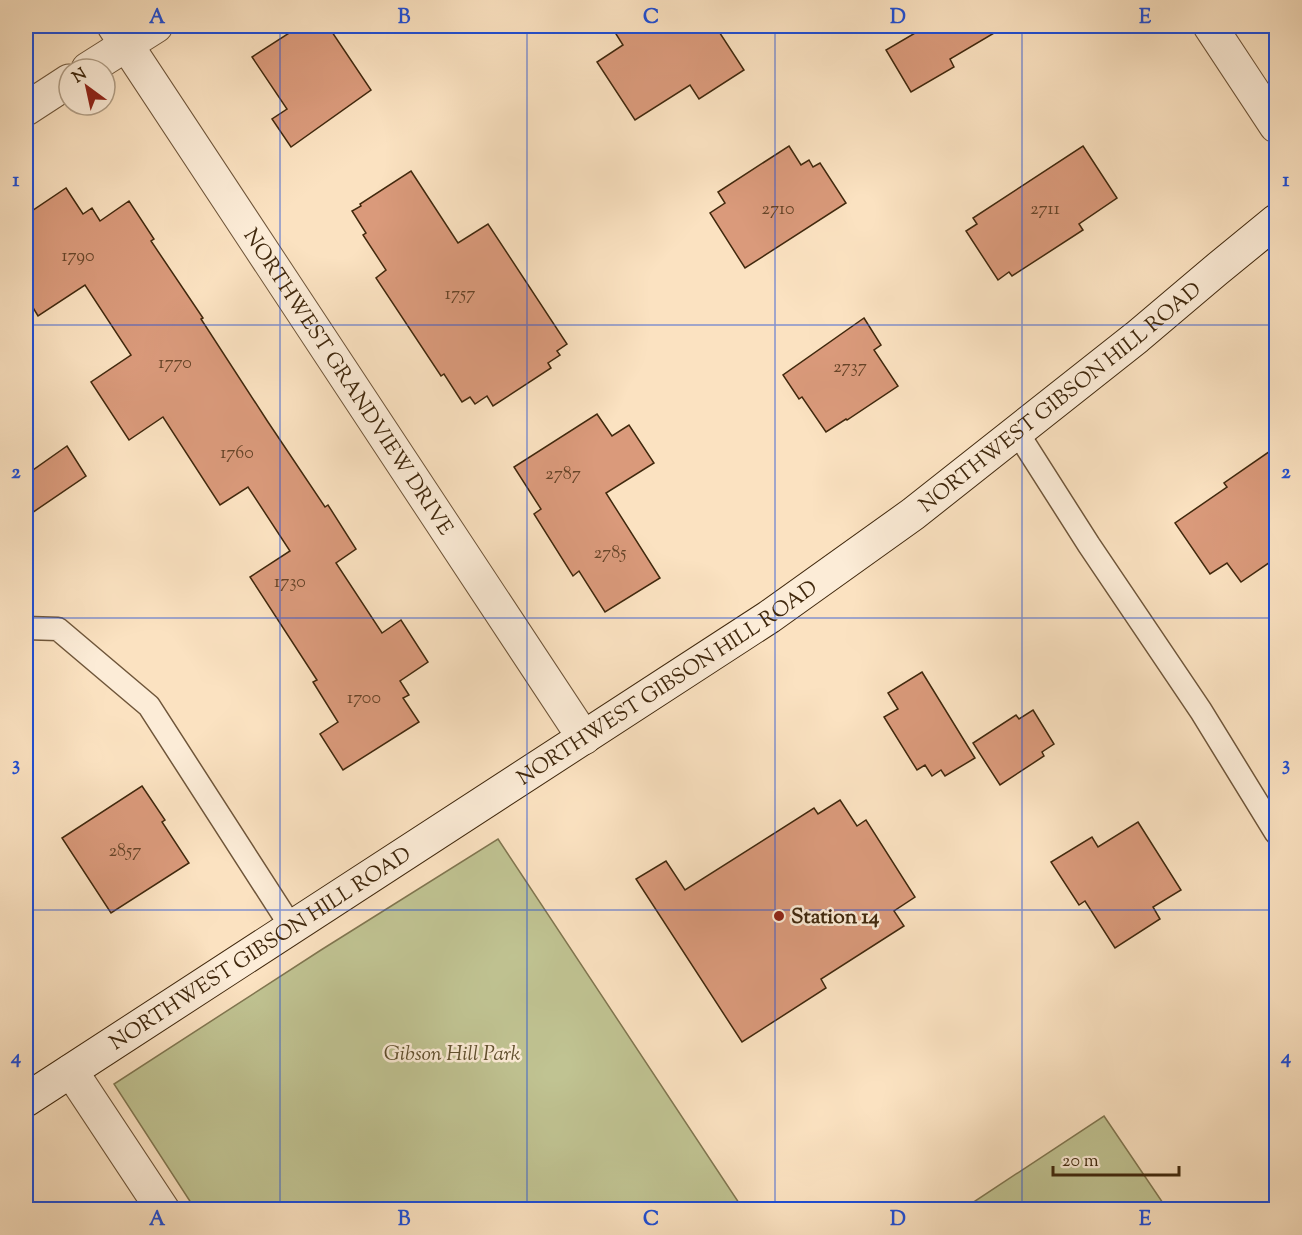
<svg xmlns="http://www.w3.org/2000/svg" width="1302" height="1235" viewBox="0 0 1302 1235" font-family="'Sorts Mill Goudy',serif">
<rect width="100%" height="100%" fill="#fbe2c1"/>
<filter id="stains"><feTurbulence type="fractalNoise" baseFrequency=".00333" numOctaves="4"/><feColorMatrix values="0 0 0 0 .2 0 0 0 0 .09 0 0 0 0 .02 0 0 0 .5 -.17"/></filter>
<radialGradient id="worn" r=".72"><stop offset=".6" stop-color="#630" stop-opacity="0"/><stop offset="1" stop-color="#630" stop-opacity=".3"/></radialGradient>
<g fill="#c0c392" stroke="#807650" stroke-width="1.5">
<path d="M498,839L743,1209H195L114,1084L321,950Z"/>
<path d="M1104,1116L1167,1209H963Z"/>
</g>
<g fill="#da9a7b" stroke="#40280d" stroke-width="1.5">
<path d="M300,26H328L371,90L291,147L272,119L287,109L252,57Z"/>
<path d="M611,26H704L708,32L716,27L744,70L699,99L690,85L635,120L597,62L623,45Z"/>
<path d="M927,26H1006L950,59L954,67L911,92L886,50Z"/>
<path d="M789,146L801,165L809,160L813,167L820,163L846,203L745,268L710,213L725,203L718,192Z"/>
<path d="M1083,146L1117,198L1079,224L1083,230L1012,276L1009,272L998,280L966,231L977,224L973,218Z"/>
<path d="M411,171L458,243L488,224L567,344L557,351L560,355L548,363L551,368L493,406L487,396L475,404L470,397L462,402L444,374L441,376L376,278L386,270L363,235L366,233L352,211L361,206L360,204Z"/>
<path d="M66,188L83,214L92,208L100,221L129,201L154,239L151,241L203,318L201,319L268,422L325,507L328,505L356,549L336,563L382,633L401,620L428,662L400,681L409,695L403,698L419,722L343,770L320,734L338,722L313,682L317,680L250,577L290,551L248,487L220,505L163,417L129,440L91,382L131,355L85,285L38,316L26,296V215Z"/>
<path d="M864,318L881,345L874,350L898,386L847,420L846,419L826,432L802,397L799,399L783,375Z"/>
<path d="M597,414L612,436L629,425L654,463L606,493L660,578L605,612L579,571L573,576L534,514L541,509L514,467Z"/>
<path d="M67,446L86,476L26,517V475Z"/>
<path d="M1276,447V558L1241,582L1227,563L1210,574L1175,523L1227,487L1224,483Z"/>
<path d="M922,672L975,758L945,776L941,770L932,776L925,765L917,770L884,717L898,709L888,693Z"/>
<path d="M1033,710L1054,744L1042,752L1044,756L1000,785L973,743L1016,715L1019,719Z"/>
<path d="M142,786L165,820L162,822L189,863L111,913L62,838Z"/>
<path d="M840,800L857,826L866,820L915,897L894,911L904,926L821,979L826,988L742,1042L636,879L666,861L685,890L814,808L818,814Z"/>
<path d="M1138,822L1181,890L1153,907L1160,919L1115,948L1085,901L1079,905L1051,862L1092,837L1098,847Z"/>
</g>
<g fill="none" stroke-linecap="round" stroke-linejoin="round">
<g stroke="#6f563a" stroke-width="25">
<g id="lane">
<path d="M1017,432L1089,545L1201,711L1276,833"/>
<path d="M26,628L58,629L149,706L292,928"/>
</g>
</g>
<g stroke="#6f563a" stroke-width="35">
<g id="street">
<path id="s1" d="M114,26L584,738"/>
<path d="M1210,26L1276,126"/>
<path d="M88,69L156,26"/>
<path d="M26,109L69,81"/>
<path d="M71,1071L163,1210"/>
</g>
</g>
<g stroke="#40280d" stroke-width="35">
<g id="secondary">
<path id="s2" d="M26,1100L769,617L913,514L1137,337L1215,271L1276,221"/>
</g>
</g>
<use href="#lane" stroke="#fcecd7" stroke-width="22"/>
<use href="#street" stroke="#fcecd7" stroke-width="33"/>
<use href="#secondary" stroke="#fcecd7" stroke-width="33"/>
</g>
<path fill="none" stroke="#1d4ed8" stroke-width="1.5" stroke-opacity="0.55" d="M280,26V1210M527,26V1210M775,26V1210M1022,26V1210M26,325H1276M26,618H1276M26,910H1276"/>
<circle fill="#8f2418" stroke="#fcecd7" stroke-width="2" cx="779" cy="916" r="6"/>
<g text-anchor="middle" stroke-width="5" stroke-linejoin="round" paint-order="stroke">
<g font-size="18" fill="#664428">
<text x="778" y="214">2710</text>
<text x="1045" y="214">2711</text>
<text x="78" y="261">1790</text>
<text x="460" y="299">1757</text>
<text x="175" y="368">1770</text>
<text x="850" y="372">2737</text>
<text x="237" y="458">1760</text>
<text x="563" y="479">2787</text>
<text x="610" y="558">2785</text>
<text x="290" y="587">1730</text>
<text x="364" y="703">1700</text>
<text x="125" y="856">2857</text>
</g>
<g font-size="21" fill="#40280d" stroke="#fcecd7">
<text dy="7" stroke="none"><textPath href="#s1" startOffset="426">NORTHWEST GRANDVIEW DRIVE</textPath></text>
<text dy="7" stroke="none"><textPath href="#s2" startOffset="1251">NORTHWEST GIBSON HILL ROAD</textPath></text>
<text dy="7" stroke="none"><textPath href="#s2" startOffset="765">NORTHWEST GIBSON HILL ROAD</textPath></text>
<text dy="7" stroke="none"><textPath href="#s2" startOffset="279">NORTHWEST GIBSON HILL ROAD</textPath></text>
</g>
<g font-size="21" font-weight="bold" fill="#40280d" stroke="#fcecd7" text-anchor="start">
<text x="791" y="923">Station 14</text>
</g>
<g font-size="21" font-style="italic" fill="#604f2e" stroke="#fcecd7">
<text x="452" y="1060">Gibson Hill Park</text>
</g>
</g>
<rect width="1302" height="1235" fill="none" stroke="#fbe2c1" stroke-width="66"/>
<g transform="translate(87 87) rotate(327)"><circle r="28" fill="#fcecd7" stroke="#b19e86" stroke-width="1.5"/>
<path d="M0-4.5L10 22L0 15L-10 22Z" fill="#8f2418"/>
<text y="-9" font-size="16" font-weight="bold" text-anchor="middle" fill="#40280d">N</text>
</g>
<path d="M1053 1166v9h126v-9" fill="none" stroke="#40280d" stroke-width="3"/>
<text x="1062" y="1166" font-size="18" fill="#40280d" stroke="#fcecd7" stroke-width="4.5" paint-order="stroke">20 m</text>
<rect x="33" y="33" width="1236" height="1169" fill="none" stroke="#1d4ed8" stroke-width="2"/>
<g font-size="20" text-anchor="middle" font-weight="bold" fill="#1d4ed8">
<text x="157" y="23">A</text>
<text x="404" y="23">B</text>
<text x="651" y="23">C</text>
<text x="898" y="23">D</text>
<text x="1145" y="23">E</text>
<text x="16" y="186">1</text>
<text x="1286" y="186">1</text>
<text x="16" y="478">2</text>
<text x="1286" y="478">2</text>
<text x="16" y="770">3</text>
<text x="1286" y="770">3</text>
<text x="16" y="1063">4</text>
<text x="1286" y="1063">4</text>
<text x="157" y="1225">A</text>
<text x="404" y="1225">B</text>
<text x="651" y="1225">C</text>
<text x="898" y="1225">D</text>
<text x="1145" y="1225">E</text>
</g>
<rect width="100%" height="100%" filter="url(#stains)"/>
<rect width="100%" height="100%" fill="url(#worn)"/>
</svg>
